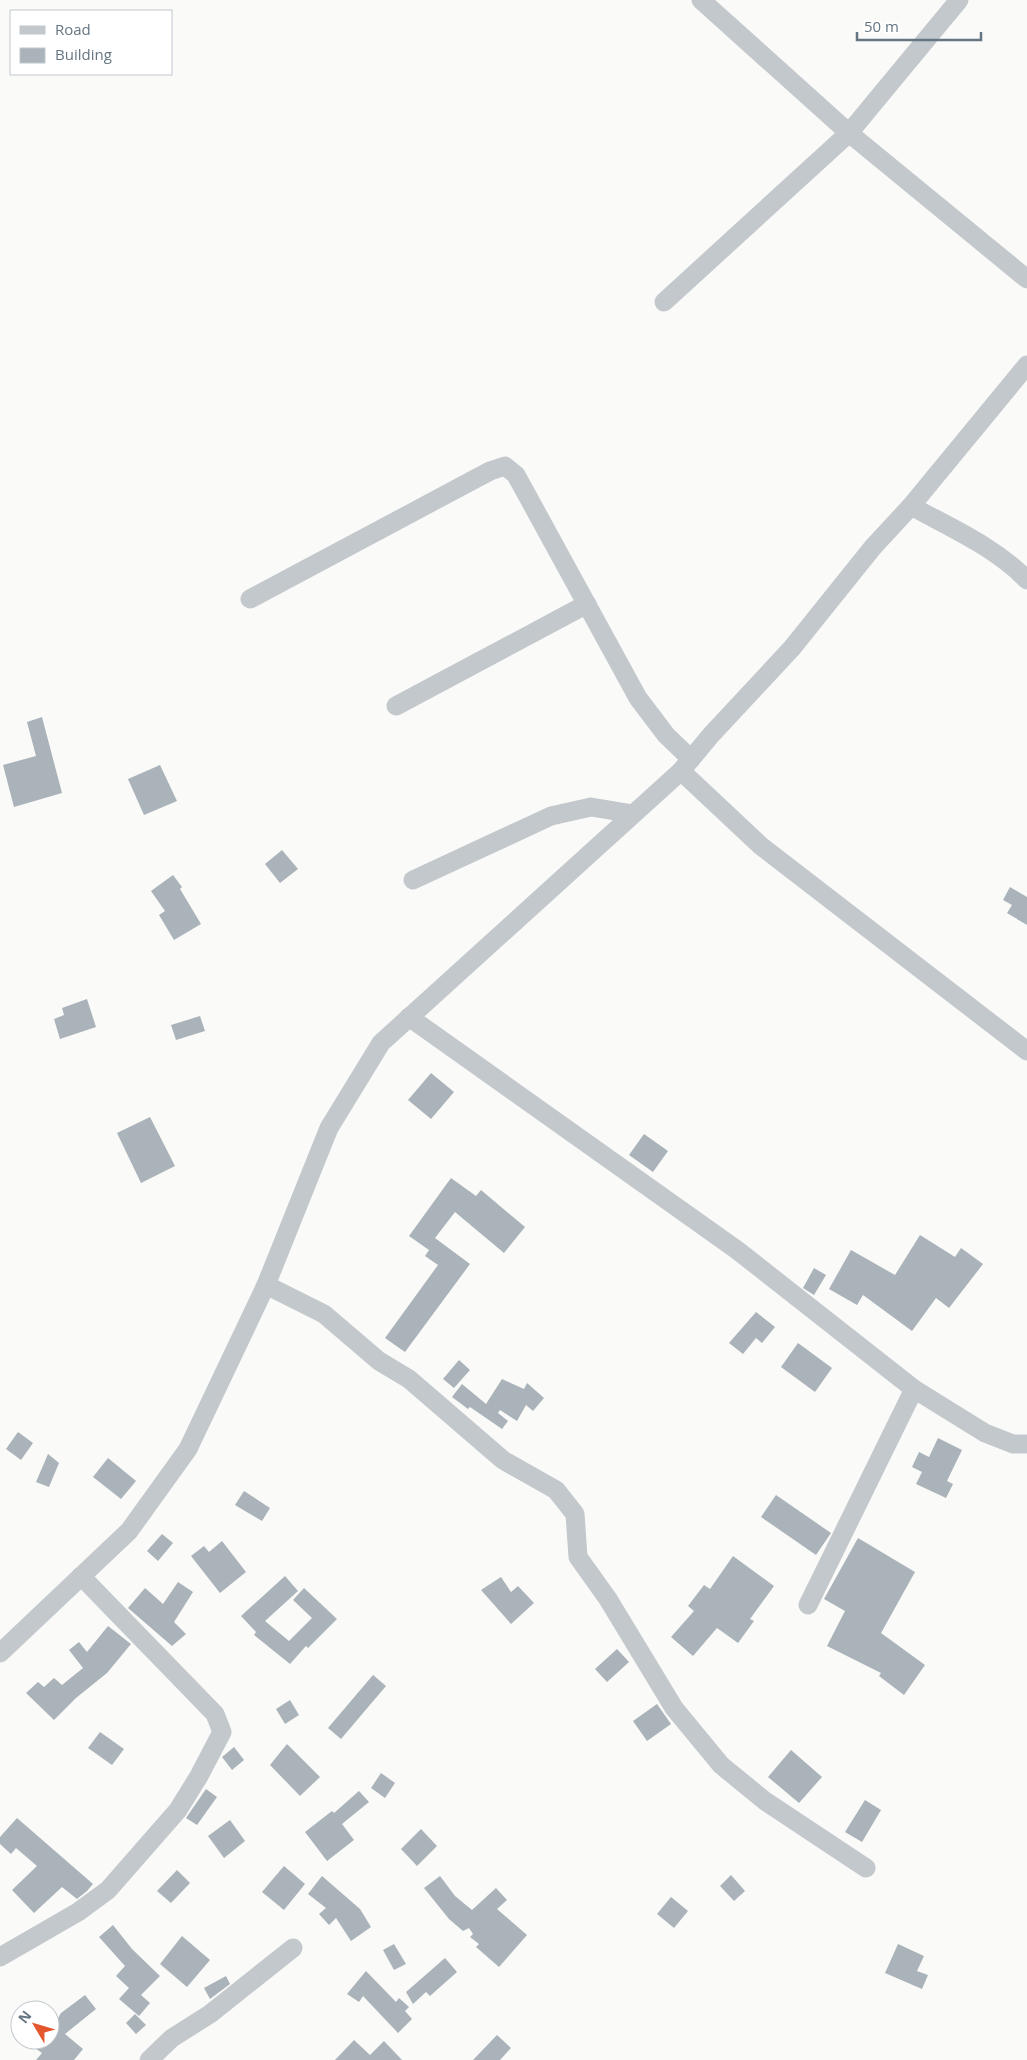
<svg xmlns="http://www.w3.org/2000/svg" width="1027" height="2060" viewBox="0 0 1027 2060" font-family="'Open Sans',sans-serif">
<rect width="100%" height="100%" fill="#fafaf8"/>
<g fill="#aab3b9">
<path d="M42,717L62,793L14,807L3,765L36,756L27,722Z"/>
<path d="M160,765L177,801L144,815L128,779Z"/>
<path d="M282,850L298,869L280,883L265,864Z"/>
<path d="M173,875L182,887L180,889L201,924L174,940L159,915L165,911L151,891Z"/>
<path d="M1010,887L1027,897V925L1007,913L1012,905L1003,900Z"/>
<path d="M87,999L96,1027L60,1039L54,1019L64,1015L62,1008Z"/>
<path d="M200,1016L205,1031L176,1040L171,1025Z"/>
<path d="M431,1073L454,1092L431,1119L408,1100Z"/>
<path d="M150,1117L175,1166L141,1183L117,1133Z"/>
<path d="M644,1134L668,1151L653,1172L629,1155Z"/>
<path d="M451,1178L476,1196L481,1190L525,1227L504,1253L455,1212L435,1238L470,1264L405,1352L385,1338L438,1265L425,1256L429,1250L409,1236Z"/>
<path d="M920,1235L955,1257L961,1248L983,1264L949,1308L936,1298L912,1331L863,1295L857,1305L829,1289L851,1250L895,1275Z"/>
<path d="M814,1268L826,1275L814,1295L803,1288Z"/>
<path d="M756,1312L775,1327L762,1343L756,1338L743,1354L729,1343Z"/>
<path d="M798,1343L832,1368L815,1392L781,1367Z"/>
<path d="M459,1360L470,1370L454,1388L443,1379Z"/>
<path d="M502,1379L524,1389L527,1383L544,1398L533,1411L526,1405L517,1421L500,1410L498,1413L508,1421L502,1429L470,1407L468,1409L452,1397L462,1384L486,1404Z"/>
<path d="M18,1432L33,1443L21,1460L6,1449Z"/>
<path d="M938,1438L962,1450L947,1481L953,1484L946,1498L916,1484L922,1472L912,1467L919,1452L929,1457Z"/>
<path d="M48,1454L59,1463L49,1487L36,1482Z"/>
<path d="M108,1458L136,1481L121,1499L93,1477Z"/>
<path d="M244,1491L270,1508L262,1521L235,1505Z"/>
<path d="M776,1495L831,1533L816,1555L761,1517Z"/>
<path d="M162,1534L173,1543L158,1561L147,1551Z"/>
<path d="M858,1538L915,1572L881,1633L925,1665L904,1695L879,1676L881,1673L827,1646L845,1611L824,1599Z"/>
<path d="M222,1541L246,1572L220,1593L191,1556L204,1546L209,1552Z"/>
<path d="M733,1556L774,1586L750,1619L754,1621L738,1643L717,1628L693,1656L671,1637L694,1611L688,1606L704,1585L710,1589Z"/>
<path d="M285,1576L298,1591L265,1621L289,1641L312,1618L293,1600L304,1588L337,1619L308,1648L306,1646L290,1664L254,1635L256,1632L241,1616Z"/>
<path d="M501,1577L511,1592L518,1586L534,1603L511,1624L481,1590Z"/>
<path d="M178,1582L193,1592L174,1622L186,1634L172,1646L128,1608L145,1588L163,1604Z"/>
<path d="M108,1626L131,1644L107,1673L76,1698L54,1720L26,1693L38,1682L44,1687L54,1678L62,1685L83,1668L69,1650L79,1642L87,1652Z"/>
<path d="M617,1649L629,1662L607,1682L595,1669Z"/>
<path d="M373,1675L386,1686L341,1739L328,1728Z"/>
<path d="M290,1700L299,1715L285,1724L276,1709Z"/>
<path d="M657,1704L671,1724L647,1741L633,1721Z"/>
<path d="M100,1732L124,1749L112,1765L88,1748Z"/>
<path d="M287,1744L320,1777L300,1796L270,1765Z"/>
<path d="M234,1747L244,1760L232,1770L222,1757Z"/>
<path d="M791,1750L822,1777L799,1803L768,1777Z"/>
<path d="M381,1773L395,1783L385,1798L371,1788Z"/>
<path d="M206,1789L217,1797L197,1825L186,1818Z"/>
<path d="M359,1791L369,1802L342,1824L354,1840L327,1861L305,1832L332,1811L334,1813Z"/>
<path d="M865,1800L881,1810L862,1842L845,1832Z"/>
<path d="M17,1818L93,1884L87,1891L77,1899L62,1887L34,1913L12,1890L37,1866L16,1848L11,1854L0,1844V1837Z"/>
<path d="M230,1820L245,1841L224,1858L208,1836Z"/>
<path d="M421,1829L437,1846L417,1866L401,1849Z"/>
<path d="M284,1866L305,1884L284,1910L262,1892Z"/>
<path d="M177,1870L190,1883L171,1903L157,1891Z"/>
<path d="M731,1875L745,1891L734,1901L720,1886Z"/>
<path d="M322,1876L360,1909L371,1927L351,1941L336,1918L329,1925L319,1914L326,1908L308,1894Z"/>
<path d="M440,1876L455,1896L472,1910L496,1888L507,1900L497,1909L527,1935L499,1967L476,1947L479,1944L470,1937L473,1934L469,1928L463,1931L449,1919L424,1888Z"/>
<path d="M671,1897L688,1911L674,1928L657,1914Z"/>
<path d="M113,1925L132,1949L160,1976L141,1995L150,2003L139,2016L119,1999L129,1988L116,1976L125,1966L99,1937Z"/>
<path d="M182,1936L210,1960L187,1987L160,1964Z"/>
<path d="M394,1944L406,1964L394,1970L383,1950Z"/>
<path d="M898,1944L924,1956L917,1971L928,1975L922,1989L885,1973Z"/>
<path d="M445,1958L457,1972L430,1996L426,1992L413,2004L406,1992Z"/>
<path d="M366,1971L396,2002L399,1998L409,2007L405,2011L412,2019L398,2033L363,1996L359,2002L347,1994Z"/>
<path d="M226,1976L230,1984L210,1999L204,1988Z"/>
<path d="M85,1995L96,2009L65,2034L83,2049L74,2060H36L42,2053L35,2048L41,2040H50V2022L54,2025L61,2013Z"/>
<path d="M135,2014L146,2025L136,2034L126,2023Z"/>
<path d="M497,2035L511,2048L500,2060H473Z"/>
<path d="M354,2040L370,2055L384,2041L402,2060H335Z"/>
</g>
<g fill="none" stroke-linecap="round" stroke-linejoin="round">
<g stroke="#c3c8cc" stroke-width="19">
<path d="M701,0L849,133L1027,279"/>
<path d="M664,302L849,133L959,0"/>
<path d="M911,506C951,528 995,547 1027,580"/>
<path d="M250,599L490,471L505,466L516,475L638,698L666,735L691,759"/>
<path d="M396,706L587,604"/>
<path d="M681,771L761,846L1027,1051"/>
<path d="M413,880L551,816L591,807L633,814"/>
<path d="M409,1017L737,1250L914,1389L985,1433L1013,1444H1027"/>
<path d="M266,1285L324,1314L379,1361L409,1379L503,1460L556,1490L575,1514L578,1557L608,1599L674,1708L721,1765L765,1801L866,1868"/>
<path d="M808,1605L914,1389"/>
<path d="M0,1653L129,1531L188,1449L266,1285L329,1128L381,1043L681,771L711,735L792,648L873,547L911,506L1027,365"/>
<path d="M0,1957L78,1912L108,1890L178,1810L199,1776L222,1732L215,1714L81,1576"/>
<path d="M149,2060L172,2038L210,2014L293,1948"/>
</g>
</g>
<rect x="10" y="10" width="162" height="65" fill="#ffffff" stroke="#c1c8cd"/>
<rect x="20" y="26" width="25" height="8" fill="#c3c8cc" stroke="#c1c8cd"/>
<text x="55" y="35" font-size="15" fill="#657683">Road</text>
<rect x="20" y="48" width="25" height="15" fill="#aab3b9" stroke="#c1c8cd"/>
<text x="55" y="60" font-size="15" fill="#657683">Building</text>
<g transform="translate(35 2025) rotate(308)"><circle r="24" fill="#ffffff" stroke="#c1c8cd"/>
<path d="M0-4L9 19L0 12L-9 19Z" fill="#e4572e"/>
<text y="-8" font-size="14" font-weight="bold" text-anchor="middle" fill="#657683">N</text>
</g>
<path d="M857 32v8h124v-8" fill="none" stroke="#657683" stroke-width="2.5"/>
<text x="864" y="32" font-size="15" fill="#657683" stroke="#ffffff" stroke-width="4" paint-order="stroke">50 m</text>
</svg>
